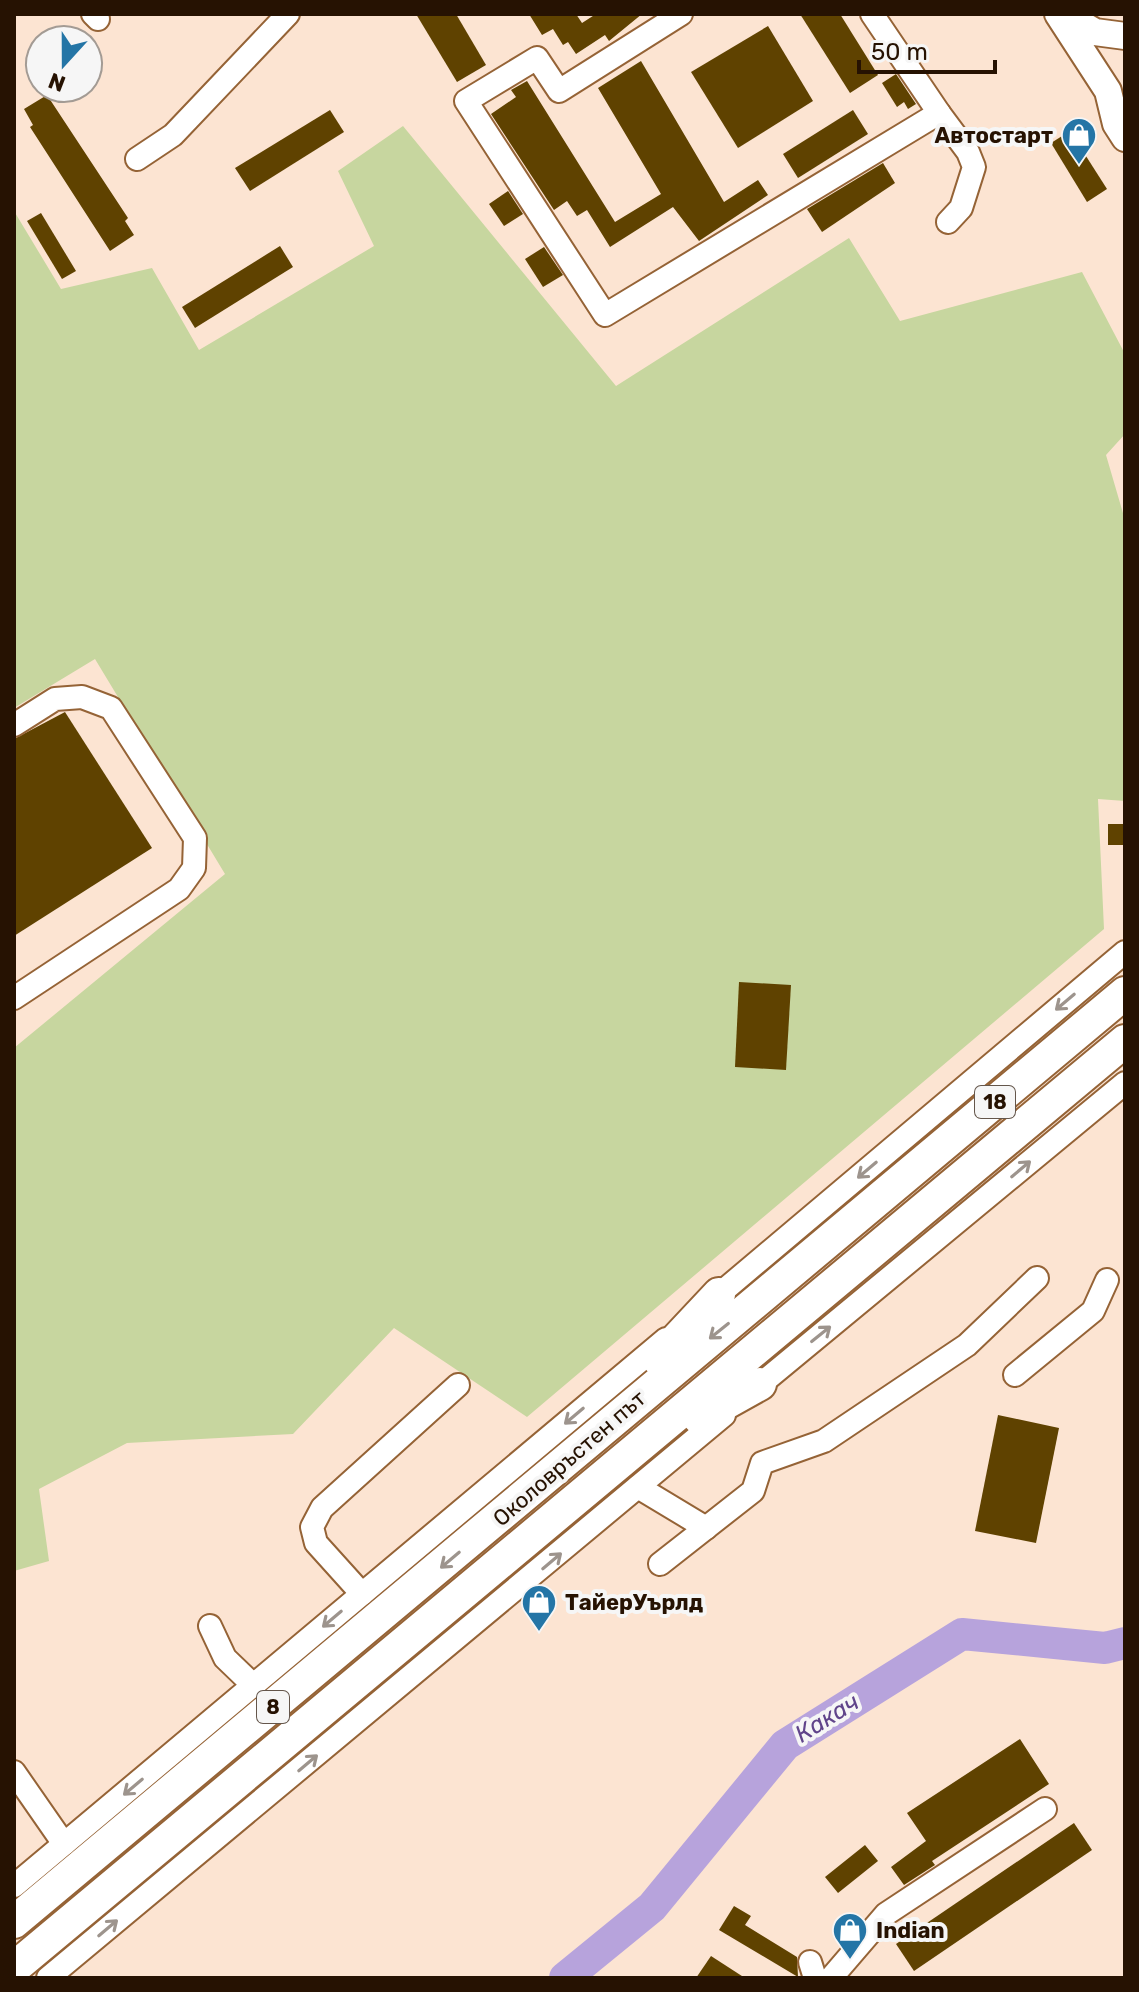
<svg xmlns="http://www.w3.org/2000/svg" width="1139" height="1992" viewBox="0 0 1139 1992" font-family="Rubik,sans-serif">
<rect width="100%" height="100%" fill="#fce4d2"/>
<path fill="#c7d69f" d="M403,126L616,386L849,238L900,321L1082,272L1125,354V434L1106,455L1125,520V801L1098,799L1104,929L527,1417L394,1328L293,1434L127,1443L39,1489L49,1561L14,1571V1048L225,874L95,659L14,708V211L61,289L152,268L199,350L374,246L338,171Z"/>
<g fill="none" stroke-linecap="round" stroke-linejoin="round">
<path stroke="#b7a3dc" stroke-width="32" d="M565,1978L652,1907L785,1745L962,1634L1105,1648L1125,1643"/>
</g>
<g fill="#5f4200">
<path d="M416,14H456L486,65L457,82Z"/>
<path d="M529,14H576L582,23L596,14H642L609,41L605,35L576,54L568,42L563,45L553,29L542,35Z"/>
<path d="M800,14H840L878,75L850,93Z"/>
<path d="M768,26L813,101L738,148L691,72Z"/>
<path d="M641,61L724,202L758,180L768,195L699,241L673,207L610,247L587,210L577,216L567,201L554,210L491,114L516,97L511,90L527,81L615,222L661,194L598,88Z"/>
<path d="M896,74L916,104L908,109L904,102L897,107L882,83Z"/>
<path d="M47,95L128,218L125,221L134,235L110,251L30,127L33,125L24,109Z"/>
<path d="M330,110L344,132L250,191L235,168Z"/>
<path d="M853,110L868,134L798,178L783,154Z"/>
<path d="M1070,131L1107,189L1087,202L1051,143Z"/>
<path d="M883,163L895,183L822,232L807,209Z"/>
<path d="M508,191L523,214L504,226L489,204Z"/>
<path d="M41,213L76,271L62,279L27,221Z"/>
<path d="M280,246L293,267L195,328L182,307Z"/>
<path d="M544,247L563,275L543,287L525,259Z"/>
<path d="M65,712L152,848L14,936V739Z"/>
<rect x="1108" y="824" width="17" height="21"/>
<path d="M739,982L791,985L786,1070L735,1067Z"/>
<path d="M998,1415L1059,1428L1036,1543L975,1531Z"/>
<path d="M1020,1739L1049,1784L932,1861L935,1865L904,1885L891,1867L926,1841L907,1813Z"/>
<path d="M1074,1823L1092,1850L914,1971L896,1944Z"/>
<path d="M865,1845L878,1861L838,1893L825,1877Z"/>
<path d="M734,1906L751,1916L745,1925L797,1957L798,1977L719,1930Z"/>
<path d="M711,1956L745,1978H696Z"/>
</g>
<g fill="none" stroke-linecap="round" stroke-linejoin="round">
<g stroke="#956336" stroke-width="26">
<g id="minor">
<path d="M93,14L98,19"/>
<path d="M681,14L559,91L537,58L466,101L605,315L939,113L872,14"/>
<path d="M939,113L968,152L974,167L961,208L948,222"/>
<path d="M137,159L173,135L288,14"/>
<path d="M14,725L55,699L82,697L111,708L195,838L194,868L179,889L14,998"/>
<path d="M710,1302L1125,952"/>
<path d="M1015,1375L1093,1311L1107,1280"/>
<path d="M750,1393L1125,1083"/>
<path d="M638,1487L706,1528"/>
<path d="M660,1564L753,1491L762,1463L824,1441L967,1345L1037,1278"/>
<path d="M362,1594L316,1543L312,1527L322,1508L458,1385"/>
<path d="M210,1626L225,1658L253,1685"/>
<path d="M14,1772L64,1844"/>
<path d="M14,1886L666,1339"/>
<path d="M810,1962L815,1978"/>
<path d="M48,1978L724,1415"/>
<path d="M831,1978L886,1914L1045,1809"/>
</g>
</g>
<g stroke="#956336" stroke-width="30">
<g id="major">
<path d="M1058,14L1108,91L1116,124L1125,138"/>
<path d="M1064,14L1095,32L1125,36"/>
</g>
</g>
<g stroke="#956336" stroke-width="36">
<g id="highway">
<path d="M658,1359L719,1294"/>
<path d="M699,1418L760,1384"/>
<path d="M14,1922L1125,993"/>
<path d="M14,1968L1125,1041"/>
</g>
</g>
<use href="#minor" stroke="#fff" stroke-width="22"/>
<use href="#major" stroke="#fff" stroke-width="26"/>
<use href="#highway" stroke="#fff" stroke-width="32"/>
</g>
<defs><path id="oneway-shaft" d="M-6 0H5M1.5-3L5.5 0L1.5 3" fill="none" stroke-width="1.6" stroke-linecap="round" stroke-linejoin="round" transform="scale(2)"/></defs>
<g stroke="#9d948d">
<use href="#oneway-shaft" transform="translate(1065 1002) rotate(140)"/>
<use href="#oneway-shaft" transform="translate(1021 1169) rotate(-40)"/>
<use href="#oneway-shaft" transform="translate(867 1170) rotate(140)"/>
<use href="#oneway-shaft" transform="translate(719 1331) rotate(141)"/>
<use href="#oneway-shaft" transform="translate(821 1334) rotate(-39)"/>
<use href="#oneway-shaft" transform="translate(574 1416) rotate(140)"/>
<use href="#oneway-shaft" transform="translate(450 1560) rotate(140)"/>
<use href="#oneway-shaft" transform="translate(552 1561) rotate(-40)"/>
<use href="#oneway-shaft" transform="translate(332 1619) rotate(140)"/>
<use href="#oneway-shaft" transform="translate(308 1763) rotate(-40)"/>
<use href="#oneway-shaft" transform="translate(133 1787) rotate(140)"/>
<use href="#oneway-shaft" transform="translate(108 1928) rotate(-40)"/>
</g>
<defs>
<g id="shop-pin" transform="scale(1.8)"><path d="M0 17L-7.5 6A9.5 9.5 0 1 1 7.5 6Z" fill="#2475a6" stroke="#f6f6f6"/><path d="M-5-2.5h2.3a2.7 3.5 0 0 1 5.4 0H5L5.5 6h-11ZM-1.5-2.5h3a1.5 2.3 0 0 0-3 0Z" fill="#fff"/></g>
</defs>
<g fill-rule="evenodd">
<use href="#shop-pin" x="1079" y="135"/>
<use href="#shop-pin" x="539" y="1602"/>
<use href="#shop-pin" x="850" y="1930"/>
</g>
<g text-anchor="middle" stroke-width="8" stroke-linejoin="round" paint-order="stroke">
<g fill="#f6f6f6" stroke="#64564b" stroke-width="2">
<rect x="975" y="1086" width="40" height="32" rx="6"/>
<rect x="257" y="1691" width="32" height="32" rx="6"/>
</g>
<g font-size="20" font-weight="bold" fill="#261202">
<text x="995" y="1109">18</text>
<text x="273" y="1714">8</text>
</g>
<g font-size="22" font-weight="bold" fill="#261202" stroke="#f6f6f6" text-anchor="start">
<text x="1053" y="143" text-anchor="end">Автостарт</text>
<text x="565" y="1610">ТайерУърлд</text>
<text x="876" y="1938">Indian</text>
</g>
<g font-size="22" fill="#261202" stroke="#f6f6f6">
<text transform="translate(569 1458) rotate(-41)" y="8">Околовръстен път</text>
</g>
<g font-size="24" font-style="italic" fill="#60448a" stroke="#f6f6f6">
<text transform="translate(827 1718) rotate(-32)" y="8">Какач</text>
</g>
</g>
<rect width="1139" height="1992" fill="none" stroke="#261202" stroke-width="32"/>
<g transform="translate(64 64) rotate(201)"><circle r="38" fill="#f6f6f6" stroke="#a39b94" stroke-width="2"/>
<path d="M0-6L14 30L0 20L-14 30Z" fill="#2475a6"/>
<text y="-12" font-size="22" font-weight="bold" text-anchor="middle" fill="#261202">N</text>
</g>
<path d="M859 60v12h136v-12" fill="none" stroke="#261202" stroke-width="4"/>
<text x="871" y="60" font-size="24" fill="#261202" stroke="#f6f6f6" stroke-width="6" paint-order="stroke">50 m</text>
</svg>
